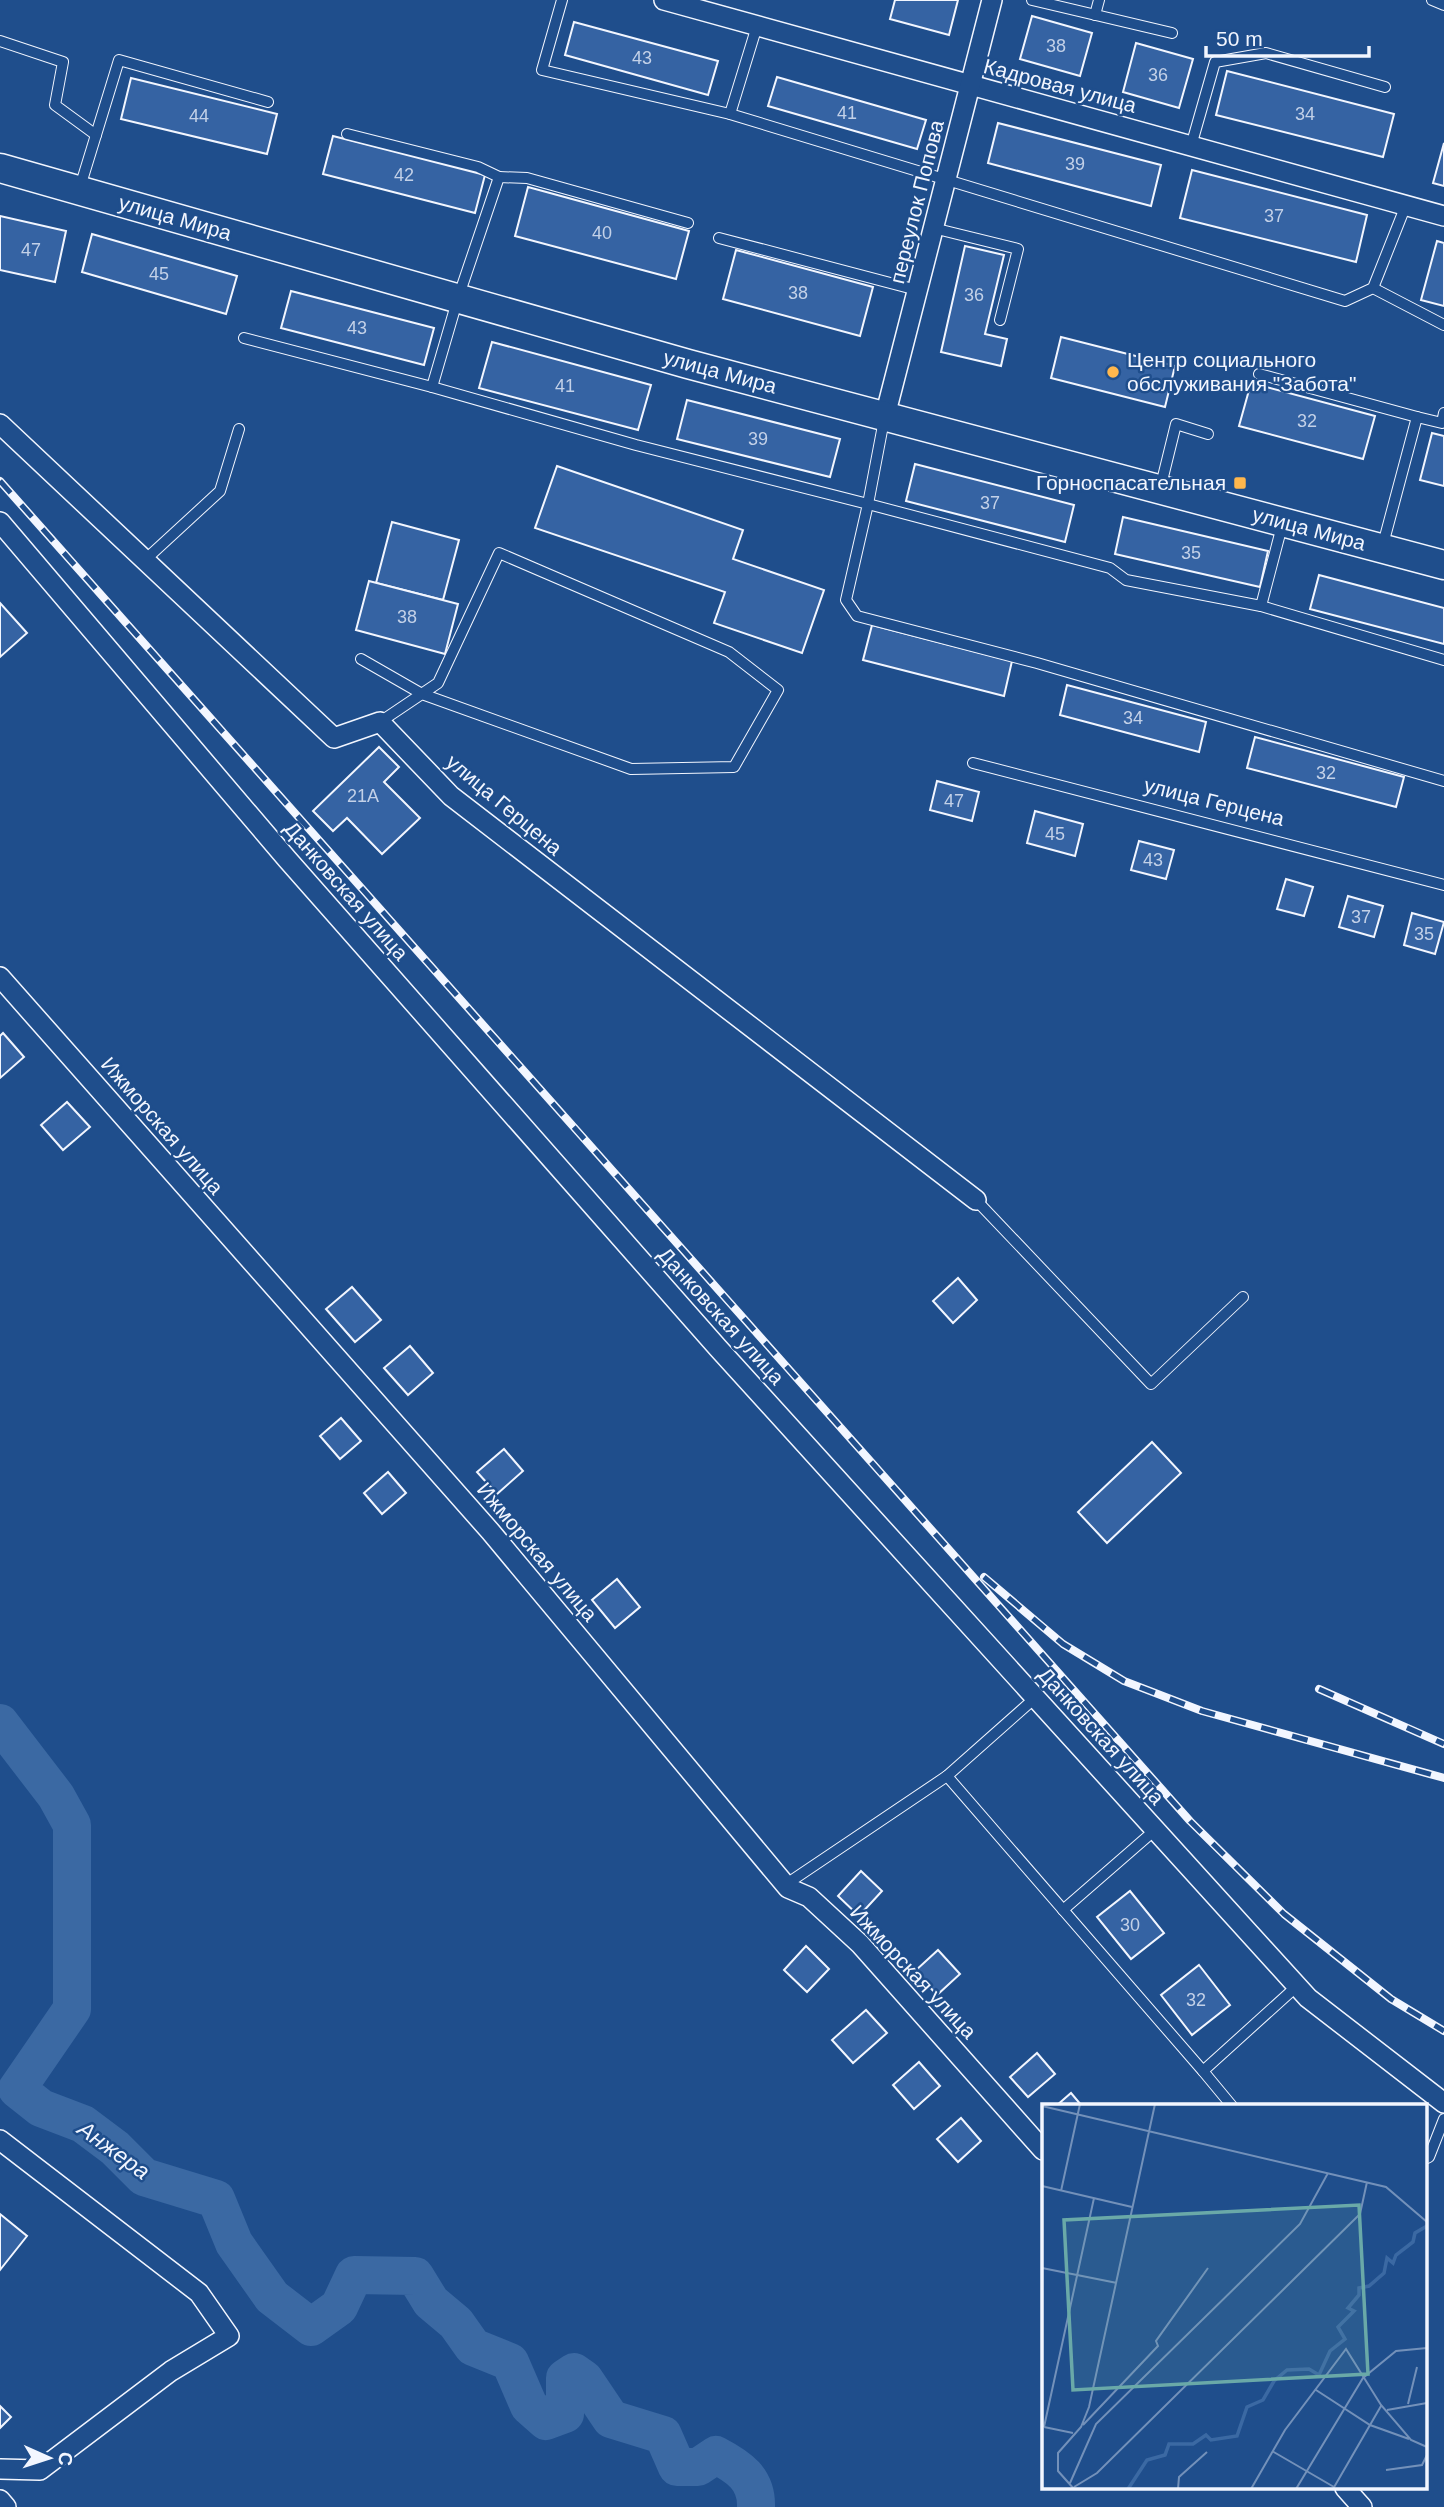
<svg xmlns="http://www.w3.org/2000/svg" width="1444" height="2507" viewBox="0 0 1444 2507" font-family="Helvetica,sans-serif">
<rect width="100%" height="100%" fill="#1f4e8c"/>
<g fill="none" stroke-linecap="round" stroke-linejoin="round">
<path stroke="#3b69a3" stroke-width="38" d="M0,1723L56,1796L72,1825V2009L17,2089L41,2108L83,2124L115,2148L144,2177L216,2199L234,2243L272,2297L311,2327L339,2307L354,2275L415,2276L431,2302L456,2323L473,2347L510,2362L529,2406L546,2421L565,2414V2378L574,2372L584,2379L611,2419L663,2435L677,2467H698L716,2455C739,2467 757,2479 756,2507"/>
</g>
<g fill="#3563a3" stroke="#f2f6ff" stroke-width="2">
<path d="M895,0H958L949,35L890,19Z"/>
<path d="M1032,16L1092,33L1080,76L1020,59Z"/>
<path d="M574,22L718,61L708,95L565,55Z"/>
<path d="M1136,43L1193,59L1179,108L1123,92Z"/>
<path d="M1227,71L1394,114L1383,157L1216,115Z"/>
<path d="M777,77L926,120L917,149L768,106Z"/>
<path d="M131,78L277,114L267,154L121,119Z"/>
<path d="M998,123L1161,165L1151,206L988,163Z"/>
<path d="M333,136L485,175L475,213L323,174Z"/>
<path d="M1444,143V186L1433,183Z"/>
<path d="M1192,170L1367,215L1356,262L1180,218Z"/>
<path d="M528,187L689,231L676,279L515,236Z"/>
<path d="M0,216L66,231L55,282L0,270Z"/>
<path d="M92,234L237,276L226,314L82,272Z"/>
<path d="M1437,241L1444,243V306L1421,300Z"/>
<path d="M965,246L1004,255L985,334L1007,339L1001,366L941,352Z"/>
<path d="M736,250L873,287L860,336L723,299Z"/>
<path d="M291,291L434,328L424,365L281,328Z"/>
<path d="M1061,337L1175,366L1165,407L1051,378Z"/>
<path d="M492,342L651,385L638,430L479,388Z"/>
<path d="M1251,383L1375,416L1363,459L1239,426Z"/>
<path d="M687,400L840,439L830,477L677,439Z"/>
<path d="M1432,433L1444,436V486L1420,480Z"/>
<path d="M915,464L1074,505L1065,542L906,501Z"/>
<path d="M557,466L743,530L733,559L824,590L802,653L714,623L725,592L535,528Z"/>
<path d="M1123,517L1268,551L1260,587L1115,554Z"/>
<path d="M392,522L459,540L443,600L376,583Z"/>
<path d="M1319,575L1444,608V644L1310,609Z"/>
<path d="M369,581L458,604L445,654L356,630Z"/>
<path d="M0,603L27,633L0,657Z"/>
<path d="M872,625L1012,661L1004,696L863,660Z"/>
<path d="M1067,685L1206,722L1199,752L1060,715Z"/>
<path d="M1255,737L1404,777L1396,807L1247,768Z"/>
<path d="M379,747L399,767L384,782L420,818L382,854L347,818L333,831L313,811Z"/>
<path d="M937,781L979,792L972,821L930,810Z"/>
<path d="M1035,811L1083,824L1075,856L1027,843Z"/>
<path d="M1139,841L1174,850L1166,879L1131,870Z"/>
<path d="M1286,879L1313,887L1304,916L1277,909Z"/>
<path d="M1348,896L1383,906L1374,937L1339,927Z"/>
<path d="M1412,913L1444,922L1435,954L1404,945Z"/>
<path d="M3,1033L24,1057L0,1078V1036Z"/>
<path d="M67,1102L90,1127L63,1150L41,1125Z"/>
<path d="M958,1278L977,1300L953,1323L933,1301Z"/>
<path d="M352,1287L381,1320L355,1342L326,1309Z"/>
<path d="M410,1346L433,1373L408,1395L384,1368Z"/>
<path d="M341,1418L361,1441L340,1459L320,1436Z"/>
<path d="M1152,1442L1181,1473L1107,1543L1078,1512Z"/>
<path d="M504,1449L523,1471L497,1494L477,1472Z"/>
<path d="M388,1472L406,1493L382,1514L364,1493Z"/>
<path d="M617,1579L640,1607L615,1628L592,1600Z"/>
<path d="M861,1871L882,1891L859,1916L838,1896Z"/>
<path d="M1130,1891L1164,1933L1131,1959L1097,1917Z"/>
<path d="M806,1946L829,1969L807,1992L784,1970Z"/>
<path d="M938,1950L960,1974L937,1995L915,1971Z"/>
<path d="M1199,1965L1230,2005L1192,2035L1161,1995Z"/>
<path d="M866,2010L887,2033L853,2063L832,2040Z"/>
<path d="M1037,2053L1055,2074L1028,2097L1010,2077Z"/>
<path d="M919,2062L940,2086L914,2109L893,2085Z"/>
<path d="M1071,2093L1082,2106H1056Z"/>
<path d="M961,2118L981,2141L958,2162L937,2139Z"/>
<path d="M0,2214L27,2236L0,2270Z"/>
<path d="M0,2406L11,2417L0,2428Z"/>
</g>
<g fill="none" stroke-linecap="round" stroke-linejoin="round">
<g stroke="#f2f6ff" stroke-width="12">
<g id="service">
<path d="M562,0L542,70L730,114"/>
<path d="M1032,0L1172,33"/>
<path d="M1432,0L1444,5"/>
<path d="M1095,15L1099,0"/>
<path d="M757,26L730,114L1345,301L1373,288L1406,205"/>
<path d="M0,41L63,62L55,105L96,135"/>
<path d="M347,134L478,167L499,177"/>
<path d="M1191,146L1215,62L1266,53L1385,87"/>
<path d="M80,187L119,60L268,102"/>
<path d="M933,228L1018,249L1000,320"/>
<path d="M719,238L917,290"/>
<path d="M1373,288L1444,325"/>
<path d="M244,338L432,387L458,298L499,177L527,178L688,223"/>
<path d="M1259,374L1417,417"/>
<path d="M432,387L636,445L868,504L846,600L857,616L1037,663L1444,781"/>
<path d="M884,420L868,504L1110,568L1126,580L1261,606L1282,526"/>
<path d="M1160,489L1176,424L1208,434"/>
<path d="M1382,548L1417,417L1442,423L1444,413"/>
<path d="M145,560L220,491L239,429"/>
<path d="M1261,606L1444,660"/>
<path d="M361,659L422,694L631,769L734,767L778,690L729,652L499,553L438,683L380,722"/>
<path d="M973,763L1444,885"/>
<path d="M976,1200L1151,1384L1243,1297"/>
<path d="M1035,1698L947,1776L1203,2071L1297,1986"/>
<path d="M785,1885L947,1776"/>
<path d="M1063,1910L1155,1830"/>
<path d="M1203,2071L1232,2106"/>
<path d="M1425,2159L1429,2157L1444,2119"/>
</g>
</g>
<g stroke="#f2f6ff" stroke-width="22">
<g id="minor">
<path d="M664,0L1444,216"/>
<path d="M885,416L992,0"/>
<path d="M0,424L334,738L380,722L451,796L976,1200"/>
<path d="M0,522L287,859L718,1348L1308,1998L1444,2103"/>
<path d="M0,977L490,1531L788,1888L809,1897L860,1944L1043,2150"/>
<path d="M0,2140L199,2293L229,2336L171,2371L40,2470L0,2469"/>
<path d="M1345,2488L1362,2507"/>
<path d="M0,2500L6,2507"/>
</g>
</g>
<g stroke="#f2f6ff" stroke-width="31">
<path id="secondary" d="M0,168L688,364L1444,565"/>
</g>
<use href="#service" stroke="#1f4e8c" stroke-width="10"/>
<use href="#minor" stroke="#1f4e8c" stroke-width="19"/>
<use href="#secondary" stroke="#1f4e8c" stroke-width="28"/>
<g stroke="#f2f6ff" stroke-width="8">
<g id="rail">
<path d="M0,481L1190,1821L1284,1914L1391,1999L1444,2031"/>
<path d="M984,1577L1063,1644L1124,1681L1202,1711L1444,1778"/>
<path d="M1319,1689L1444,1744"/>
</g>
</g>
<use href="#rail" stroke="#1f4e8c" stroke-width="5" stroke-dasharray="16" stroke-linecap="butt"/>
</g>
<g fill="#ffb74d" stroke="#1f4e8c" stroke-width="2.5">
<circle cx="1113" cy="372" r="7"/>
<rect x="1233" y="476" width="14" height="14" rx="3.5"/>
</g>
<g text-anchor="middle" stroke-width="5" stroke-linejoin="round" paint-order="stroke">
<g font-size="18" fill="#c3d1e8">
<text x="1056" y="52">38</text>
<text x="642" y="64">43</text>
<text x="1158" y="81">36</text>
<text x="847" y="119">41</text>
<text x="1305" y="120">34</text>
<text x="199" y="122">44</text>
<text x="1075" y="170">39</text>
<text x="404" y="181">42</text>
<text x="1274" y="222">37</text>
<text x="602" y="239">40</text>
<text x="31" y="256">47</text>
<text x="159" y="280">45</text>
<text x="798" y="299">38</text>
<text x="974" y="301">36</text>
<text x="357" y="334">43</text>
<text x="565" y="392">41</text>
<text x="1307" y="427">32</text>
<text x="758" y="445">39</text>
<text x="990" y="509">37</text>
<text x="1191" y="559">35</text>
<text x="407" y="623">38</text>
<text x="1133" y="724">34</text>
<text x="1326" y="779">32</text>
<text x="363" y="802">21А</text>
<text x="954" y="807">47</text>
<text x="1055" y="840">45</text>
<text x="1153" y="866">43</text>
<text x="1361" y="923">37</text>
<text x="1424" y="940">35</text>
<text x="1130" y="1931">30</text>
<text x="1196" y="2006">32</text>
</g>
<g font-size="21" fill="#f2f6ff" stroke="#1f4e8c">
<text transform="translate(1060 86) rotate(15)" y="7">Кадровая улица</text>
<text transform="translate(917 202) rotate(-76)" y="7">переулок Попова</text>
<text transform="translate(175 218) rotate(16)" y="7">улица Мира</text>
<text transform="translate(720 372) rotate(15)" y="7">улица Мира</text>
<text transform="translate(1309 529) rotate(15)" y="7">улица Мира</text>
<text transform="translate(1214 802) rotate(14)" y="7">улица Герцена</text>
<text transform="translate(504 805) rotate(40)" y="7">улица Герцена</text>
<text transform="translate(346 891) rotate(49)" y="7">Данковская улица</text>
<text transform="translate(162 1126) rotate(49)" y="7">Ижморская улица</text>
<text transform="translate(721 1316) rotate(48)" y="7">Данковская улица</text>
<text transform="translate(537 1552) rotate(50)" y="7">Ижморская улица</text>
<text transform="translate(1101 1736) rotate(48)" y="7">Данковская улица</text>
<text transform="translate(913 1972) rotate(47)" y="7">Ижморская улица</text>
</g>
<g font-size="21" fill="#f2f6ff" stroke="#1f4e8c" text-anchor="start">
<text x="1127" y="367">Центр социального<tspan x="1127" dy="24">обслуживания "Забота"</tspan></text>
<text x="1226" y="490" text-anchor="end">Горноспасательная</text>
</g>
<g font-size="23" font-style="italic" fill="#f2f6ff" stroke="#1f4e8c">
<text transform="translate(114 2150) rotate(36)" y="8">Анжера</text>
</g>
</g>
<g transform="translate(1042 2104)">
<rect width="385" height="385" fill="#1f4e8c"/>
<path fill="none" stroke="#3b69a3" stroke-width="3.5" d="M86,385L105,356L123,351L127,340H151L164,331L169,336L195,332L205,303L221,296L232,277L245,266L267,265L277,271L288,247L303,235L296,223L312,207L306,204L317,191V184L327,182L342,169L345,154L351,159L354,151L371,138L373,129L385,122"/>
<path fill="none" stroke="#7391ba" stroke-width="2" d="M0,2L344,83L385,118M0,82L90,103M19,87L38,0M0,164L75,179M274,286L328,321L367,335M366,300L375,263M345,306L385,299M41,321L116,242L114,237L166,164M2,323L52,94M2,323L31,329M230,347L292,383M344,366L380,361L385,351M28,379L54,320L258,120L286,69M32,383L55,369L318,110L325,78M32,385L16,367V349L39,323L47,303L113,0M136,385L137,373L165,348M209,385L243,326L304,245L339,301L369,336L385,343M254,385L321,274L354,247L385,244M291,385L339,302"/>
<path fill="#6aa9a8" fill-opacity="0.15" stroke="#6aa9a8" stroke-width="3.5" d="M317,101L326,270L31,286L22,116Z"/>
<rect width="385" height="385" fill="none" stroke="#f2f6ff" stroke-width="3.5"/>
</g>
<g transform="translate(49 2458) rotate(93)" stroke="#1f4e8c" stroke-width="5" paint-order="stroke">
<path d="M0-5L12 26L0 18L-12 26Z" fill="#f2f6ff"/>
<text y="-10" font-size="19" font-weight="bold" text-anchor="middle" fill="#f2f6ff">С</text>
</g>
<path d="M1206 46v10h163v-10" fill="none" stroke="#f2f6ff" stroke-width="3.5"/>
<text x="1216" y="46" font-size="21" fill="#f2f6ff" stroke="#1f4e8c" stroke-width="5" paint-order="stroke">50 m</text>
</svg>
